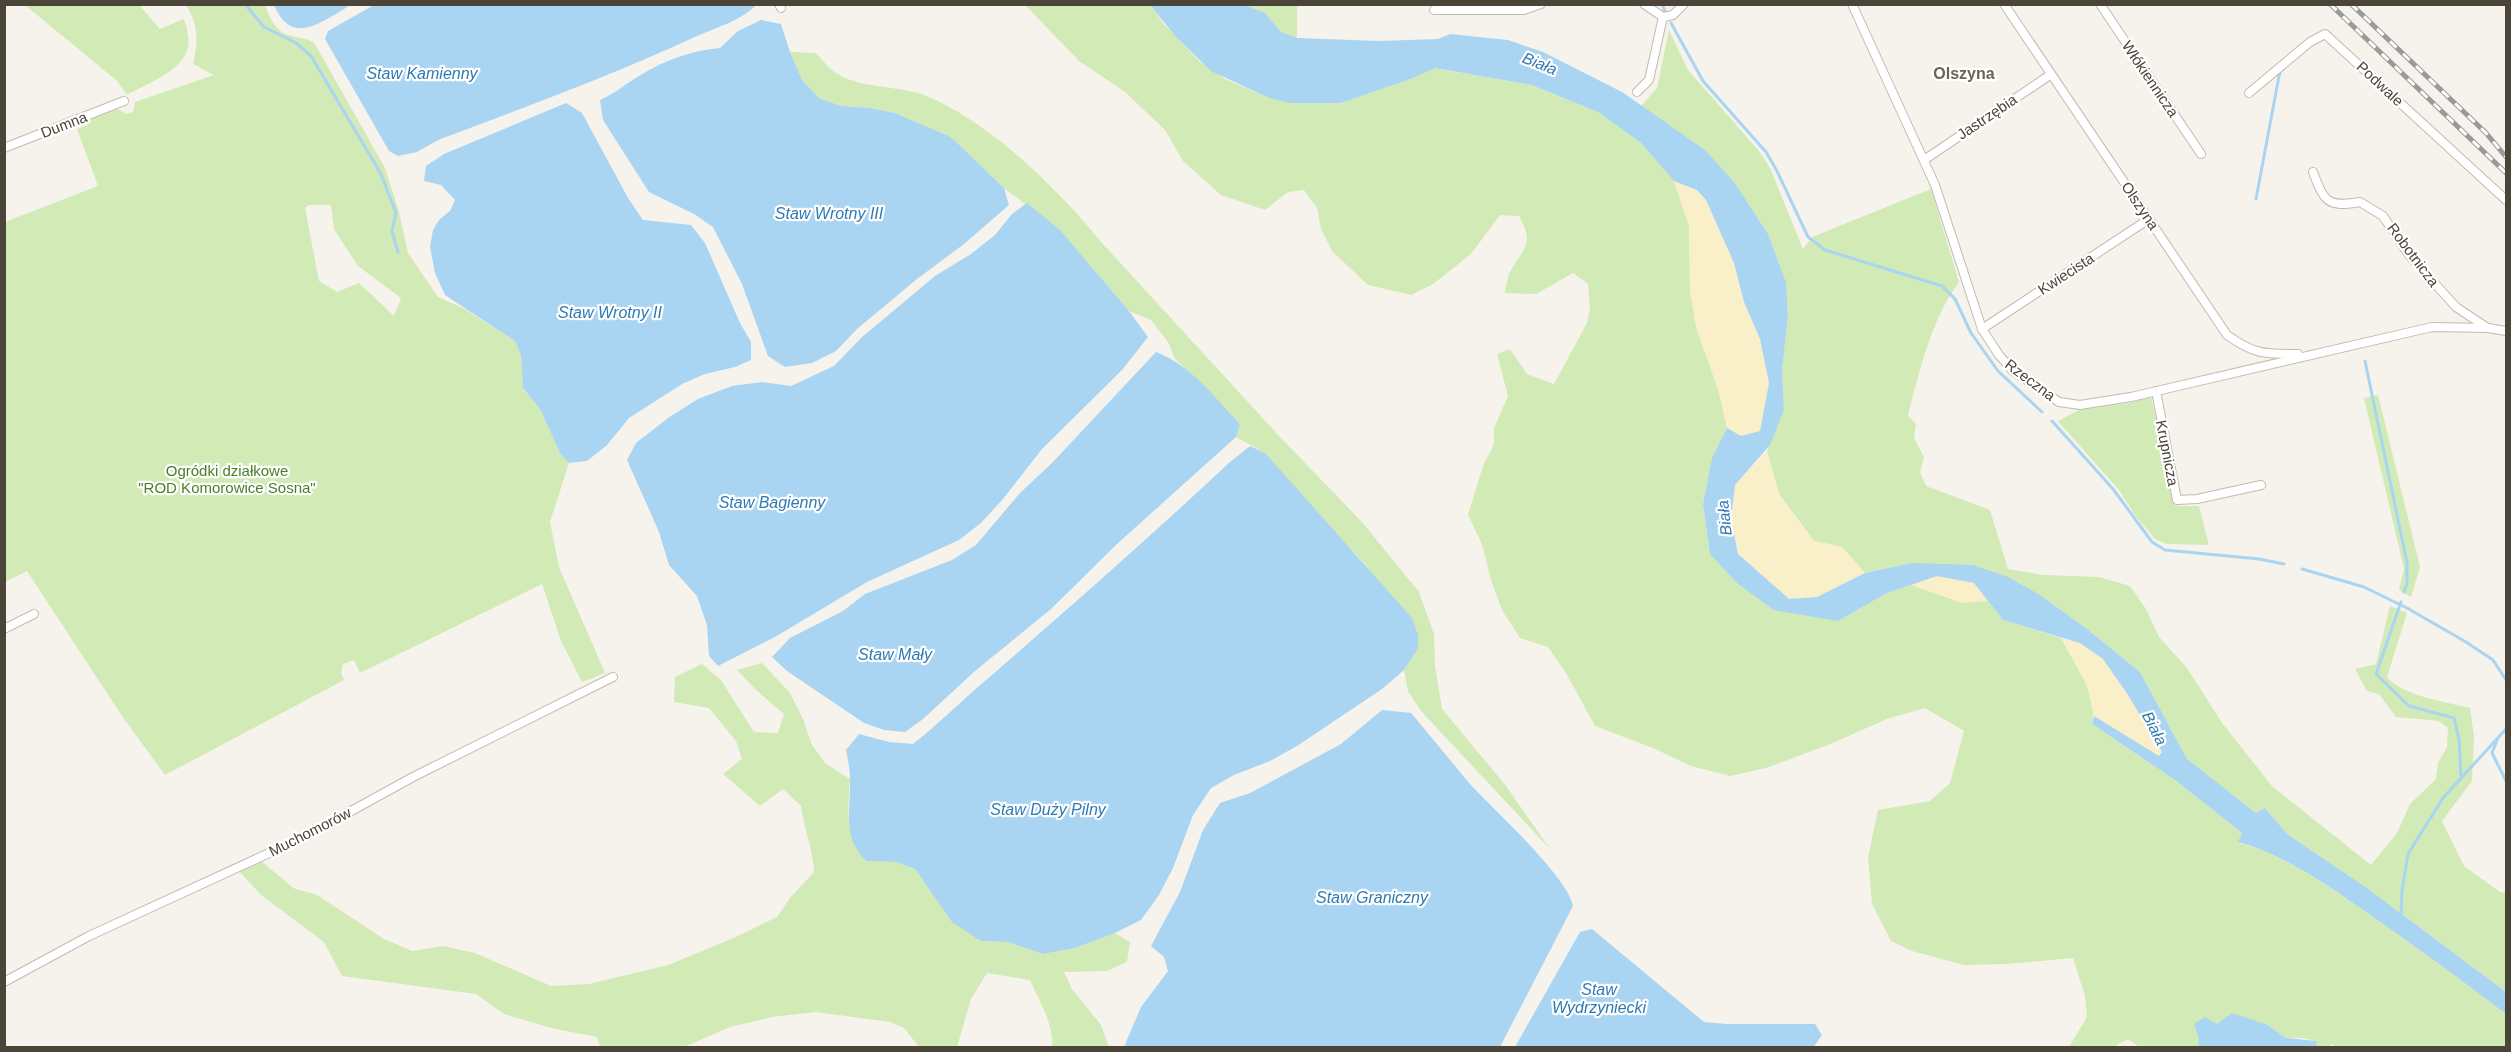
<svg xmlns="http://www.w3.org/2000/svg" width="2511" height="1052" viewBox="0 0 2511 1052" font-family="Helvetica,sans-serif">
<rect width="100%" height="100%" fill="#f6f3ec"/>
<g fill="#d2eab5" fill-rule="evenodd">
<path d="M25,5H139L160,29L183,19C187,24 187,30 188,37C194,67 148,83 127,95L117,81Z"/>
<path d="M186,5H265C270,18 276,33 292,36C302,39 308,38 315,44L385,168L399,212L408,253L438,297L463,308L515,341L521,355L523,388L540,409L560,453L569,463L550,522L559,567L605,673L582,682L561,641L542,584L360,673L354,660L343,664L341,673L344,680L165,775L122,716L27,571L5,582V222L98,186L77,129L88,125L91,119L117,109L127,114L133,112L135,102L214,75L193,64C198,42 199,25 186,5ZM309,205H331L334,229L358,266L401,298L394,316L359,283L337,292L319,281L305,208Z"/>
<path d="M1025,5H1150L1163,23L1199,61L1225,79L1269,98L1341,103L1408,80L1434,68L1532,85L1598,112L1641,143L1674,181L1689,226L1690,290L1696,327L1719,392L1727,428L1712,458L1703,504L1710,554L1838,621L1887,593L1937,576L1974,583L2003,620L2061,638C2074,663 2099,695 2092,724L2175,780L2242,833L2239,843C2285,855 2327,885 2366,912C2414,945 2460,979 2506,1014V1047L2339,1048L2331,1044L2329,1047H2316L2317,1041L2302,1038H2286L2268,1025L2199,1039L2198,1047H2139L2128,1039L2113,1047H2069L2087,1017L2085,996L2073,958L2006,964L1964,965L1912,951L1891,941L1872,904L1868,857L1878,810L1930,801L1950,783L1964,731L1925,708L1887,719L1828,745L1766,768L1730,776L1691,766L1653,748L1595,726L1566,673L1548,647L1520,638L1502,610L1491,580L1482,544L1468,515L1483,466L1494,444V428L1508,396L1497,354L1510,349L1527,374L1554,384L1587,323L1590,309L1588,284L1573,273L1536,294L1505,293C1506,287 1507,279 1509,274C1522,248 1536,246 1519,216L1500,215L1471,254L1433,284L1411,295L1368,285L1332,251L1321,229L1317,208L1304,190L1288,192L1265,210L1221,195L1183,161L1165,130L1125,92L1079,61Z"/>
<path d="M1245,5H1297V38L1281,32L1265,13Z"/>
<path d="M1669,30L1688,70L1759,151L1770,168L1803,249L1812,237L1931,189L1959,282C1931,320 1920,370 1908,415L1916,424L1914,438L1924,457L1920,472L1926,486L1990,510L2008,569L2044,575L2099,577L2130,586L2146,609L2159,637L2187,668L2222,723L2272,786L2371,865L2397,833L2410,804L2436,779L2438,763L2447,747L2448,728L2439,721L2396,717L2379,694L2367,691L2355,669L2376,664L2390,606L2407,613L2387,677C2403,696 2446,702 2470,708L2474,737L2472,781L2442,821L2464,866L2500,892L2506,893V992L2367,888L2287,834L2265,808L2256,813L2187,759L2140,672L2087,629L2040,595L1911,563L1865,573L1842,547L1814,541L1779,494L1767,451L1784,410L1782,371L1788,315L1786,282L1768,234L1734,183L1705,150L1641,106L1657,88Z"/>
<path d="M790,52L816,53C822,59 828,68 836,73C860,89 896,85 924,95C988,120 1059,190 1102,243L1279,436L1362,522L1419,592L1434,634L1435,666L1442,709L1506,786L1550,849L1421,711L1408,691L1404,670L1418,649V635L1362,561L1317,514L1265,453L1236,437L1240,424L1202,384L1175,359L1168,342L1151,320L1129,311L1061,231L1004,188L951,137L895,113L869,108L841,106L819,98L802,80Z"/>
<path d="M2378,395L2420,567L2411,597L2399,590L2404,569L2364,398Z"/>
<path d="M2151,396L2175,506H2199L2209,545L2167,544L2155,539L2135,515L2119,490L2058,421L2079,410L2129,403Z"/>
<path d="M762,663L790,693L803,719L812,745L826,764L850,779C848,809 844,837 866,861L896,862L915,869L932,893L981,941L1008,942L1043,954L1075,948L1115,933L1130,942L1127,962L1107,971L1064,972L1072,989L1101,1025L1109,1047H1052C1054,1025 1039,1000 1030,980L987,973L971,999L957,1047H919L904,1028L890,1022L816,1012L772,1017L730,1027L684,1047H600L597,1037L551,1028L504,1014L476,994L342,976L324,942L261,895L239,871L261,861L293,888L317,895L384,939L412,951L443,946L475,953L551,986L589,984L668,965L736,937L777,917L790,898L814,872C813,849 804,829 801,806L783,789L760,806L723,774L742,759L736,741L709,708L674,702L675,677L702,664L721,680L754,732L778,733L784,714L755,689L737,670Z"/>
</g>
<g fill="#f9efc9">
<path d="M1674,181L1697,190L1706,200L1734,263L1744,302L1760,339L1769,383L1760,431L1741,436L1727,428L1719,392L1696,327L1690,290L1689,226Z"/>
<path d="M1767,451L1779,494L1807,533L1814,541L1842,547L1865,573L1817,597L1789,599L1738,554L1731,519L1735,485Z"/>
<path d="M1937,576L1974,583L1988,601L1962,603L1911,585Z"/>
<path d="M2061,638L2080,643L2103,659L2128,695L2162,752L2159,757L2094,716L2087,686Z"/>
</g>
<g fill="#a9d4f2">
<path d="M757,4C744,19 716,28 697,36C613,75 526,107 438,140L417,152L398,156L389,151L325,39L328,31L374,5Z"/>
<path d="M274,5H351C322,21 292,48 274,5Z"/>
<path d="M1150,5H1245L1265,13L1281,32L1297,38L1379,41L1438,39L1450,34L1508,40L1543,52L1622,92L1705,150L1734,182L1768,234L1786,282L1788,315L1782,371L1784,410L1770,445L1735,485L1731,519L1738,554L1789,599L1817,597L1865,573L1911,563L1973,565L2008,577L2040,595L2087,629L2140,672L2187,759L2256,813L2265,808L2287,834L2367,888L2506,992V1014C2460,979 2414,945 2366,912C2327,885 2285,855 2238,842L2242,833L2175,780L2092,724L2094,716L2159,756L2162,752L2128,695L2103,659L2080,643L2003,620L1974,583L1937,576L1887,593L1838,621L1774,610L1737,583L1710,554L1703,504L1712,458L1727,428L1741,436L1760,431L1769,383L1760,339L1744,302L1734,263L1706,200L1697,190L1674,181L1641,143L1598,112L1532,85L1435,68L1408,80L1341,103H1291L1269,98L1211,71L1176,37Z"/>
<path d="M761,20L781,24L790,52L802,80L819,98L841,106L869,108L895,113L951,137L1004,188L1009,205L964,244L917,279L857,329L836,351L812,363L785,367L768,356L742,284L713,227L694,214L649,192L603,120L600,100C611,95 618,90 628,83C656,64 686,51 720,48L738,31Z"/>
<path d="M566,103L582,113L628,198L643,220L691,225L705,243L740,323L751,342V360L735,367L705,374L682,384L629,418L607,445L587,461L569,463L560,453L540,409L523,388L521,355L515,341L445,295L435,273L430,247L433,230L439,220L450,211L455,200L441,185L424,181L426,166L444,154Z"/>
<path d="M1027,203L1061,231L1129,311L1148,337L1122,370L1042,449L1003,499L981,523L959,540L867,582L775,637L718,666L709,656L707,625L697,596L669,565L659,532L627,460L636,443L668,418L698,399L732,386L762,382L791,386L834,366L861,338L935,276L971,254L995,235L1012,214Z"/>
<path d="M1156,352C1191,365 1214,397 1240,424L1236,437L1117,544L1051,609L975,671L923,719L905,732L884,730L864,723L787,671L772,657L790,638L843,611L865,594L952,560L976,545L1020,493L1052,463Z"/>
<path d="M1250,446L1265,453L1412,618L1418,635V649L1404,670L1382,689L1297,746L1270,761L1234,775L1211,788L1193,815L1173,868L1159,895L1141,920L1115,933L1075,948L1043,954L1008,942L981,941L952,922L915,869L896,862L866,861C841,835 851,811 850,779C850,769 848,760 846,750L859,734L889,742L913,744C936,726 956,706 978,687C1063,613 1148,539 1230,462Z"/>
<path d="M1382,710L1411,713C1431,737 1450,760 1470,784C1493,809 1568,877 1573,906L1500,1047H1124L1141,1007L1168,971L1164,957L1151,946L1180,892L1203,830L1220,803L1250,793L1341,744Z"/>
<path d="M1592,929L1704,1022L1727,1024H1815L1822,1035L1813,1048L1515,1047L1580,932Z"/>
<path d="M2232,1013L2268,1025L2286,1038L2317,1041L2316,1047H2198L2199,1039L2194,1024L2205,1017L2217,1024Z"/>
</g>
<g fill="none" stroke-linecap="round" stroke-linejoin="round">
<g stroke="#a9d4f2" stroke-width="3">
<path d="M245,4L264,27L296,43L311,56L381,174L396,213L392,231L398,252"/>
<path d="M1662,4L1665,11"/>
<path d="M1671,23L1703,81L1766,152L1777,171L1808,237L1825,250L1942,286L1955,299L1971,333L1998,371L2042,412"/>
<path d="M2256,199L2280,71"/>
<path d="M2365,361L2407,563V583L2404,592"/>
<path d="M2052,421L2113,489L2152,542L2165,550L2259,559L2284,564"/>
<path d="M2302,569L2364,587L2407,608L2466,642L2493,660L2506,680"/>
<path d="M2401,602L2376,674L2409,706L2454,718L2459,739L2461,776"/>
<path d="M2497,740L2492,753L2506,781"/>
<path d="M2401,917L2402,891L2408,854L2443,798L2506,729"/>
</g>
<g stroke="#c2bbae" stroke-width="10">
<g id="street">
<path d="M779,4L781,8"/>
<path d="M1644,4L1663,17"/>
<path d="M1852,4L1935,185L1982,329L1999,355L2012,370L2059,402L2080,405L2131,397L2432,327L2488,328L2506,331"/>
<path d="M2004,4L2227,335C2255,355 2265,354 2298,354"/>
<path d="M2100,4L2201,154"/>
<path d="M1434,10H1524L1541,4"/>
<path d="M1637,92L1649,80L1663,17L1673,15L1684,4"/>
<path d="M2249,93L2310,42L2325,34L2506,200"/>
<path d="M4,148L124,101"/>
<path d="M1924,160L2050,75"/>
<path d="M2313,172C2324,201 2327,208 2360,202L2383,216L2409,255L2456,307L2486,327"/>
<path d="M1982,329L2149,219"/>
<path d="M2156,391L2177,500L2197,499L2261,485"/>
<path d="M4,629L34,614"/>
<path d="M4,982L89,936L304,837L413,777L613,677"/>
</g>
</g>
<use href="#street" stroke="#fff" stroke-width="8"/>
<g stroke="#9a9a9a" stroke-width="5">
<g id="rail">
<path d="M2330,4L2506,173"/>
<path d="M2351,4L2486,133L2506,157"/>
</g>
</g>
<use href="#rail" stroke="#fff" stroke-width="3" stroke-dasharray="9" stroke-linecap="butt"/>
</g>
<g text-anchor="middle" stroke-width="4.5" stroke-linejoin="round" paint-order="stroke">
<g font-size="15" fill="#4b4439" stroke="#fff">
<text transform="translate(2150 79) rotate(56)" y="5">Włókiennicza</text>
<text transform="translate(2380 84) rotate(43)" y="5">Podwale</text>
<text transform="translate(1987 117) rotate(-34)" y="5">Jastrzębia</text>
<text transform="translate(64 125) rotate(-21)" y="5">Dumna</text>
<text transform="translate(2140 206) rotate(56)" y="5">Olszyna</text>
<text transform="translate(2413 255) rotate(53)" y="5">Robotnicza</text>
<text transform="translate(2066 274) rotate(-33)" y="5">Kwiecista</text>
<text transform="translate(2030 380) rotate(37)" y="5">Rzeczna</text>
<text transform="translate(2167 453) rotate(79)" y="5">Krupnicza</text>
<text transform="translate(310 832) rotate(-27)" y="5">Muchomorów</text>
</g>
<g font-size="15" fill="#4a7f2a" stroke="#fff">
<text x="227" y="476">Ogródki działkowe<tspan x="227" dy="17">"ROD Komorowice Sosna"</tspan></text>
</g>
<g font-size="16" font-style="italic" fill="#2e7ab2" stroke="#fff">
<text transform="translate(1540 63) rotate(22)" y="6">Biała</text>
<text x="422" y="79">Staw Kamienny</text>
<text x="829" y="219">Staw Wrotny III</text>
<text x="610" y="318">Staw Wrotny II</text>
<text x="772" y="508">Staw Bagienny</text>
<text transform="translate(1724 518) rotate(-96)" y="6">Biała</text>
<text x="895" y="660">Staw Mały</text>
<text transform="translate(2155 728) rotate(63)" y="6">Biała</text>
<text x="1048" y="815">Staw Duży Pilny</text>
<text x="1372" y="903">Staw Graniczny</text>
<text x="1599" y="995">Staw<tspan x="1599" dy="18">Wydrzyniecki</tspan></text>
</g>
<g font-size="16" font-weight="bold" fill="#6e6250" stroke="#fff">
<text x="1964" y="79">Olszyna</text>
</g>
</g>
<rect width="2511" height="1052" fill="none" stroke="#4b4439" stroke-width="12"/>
</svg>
